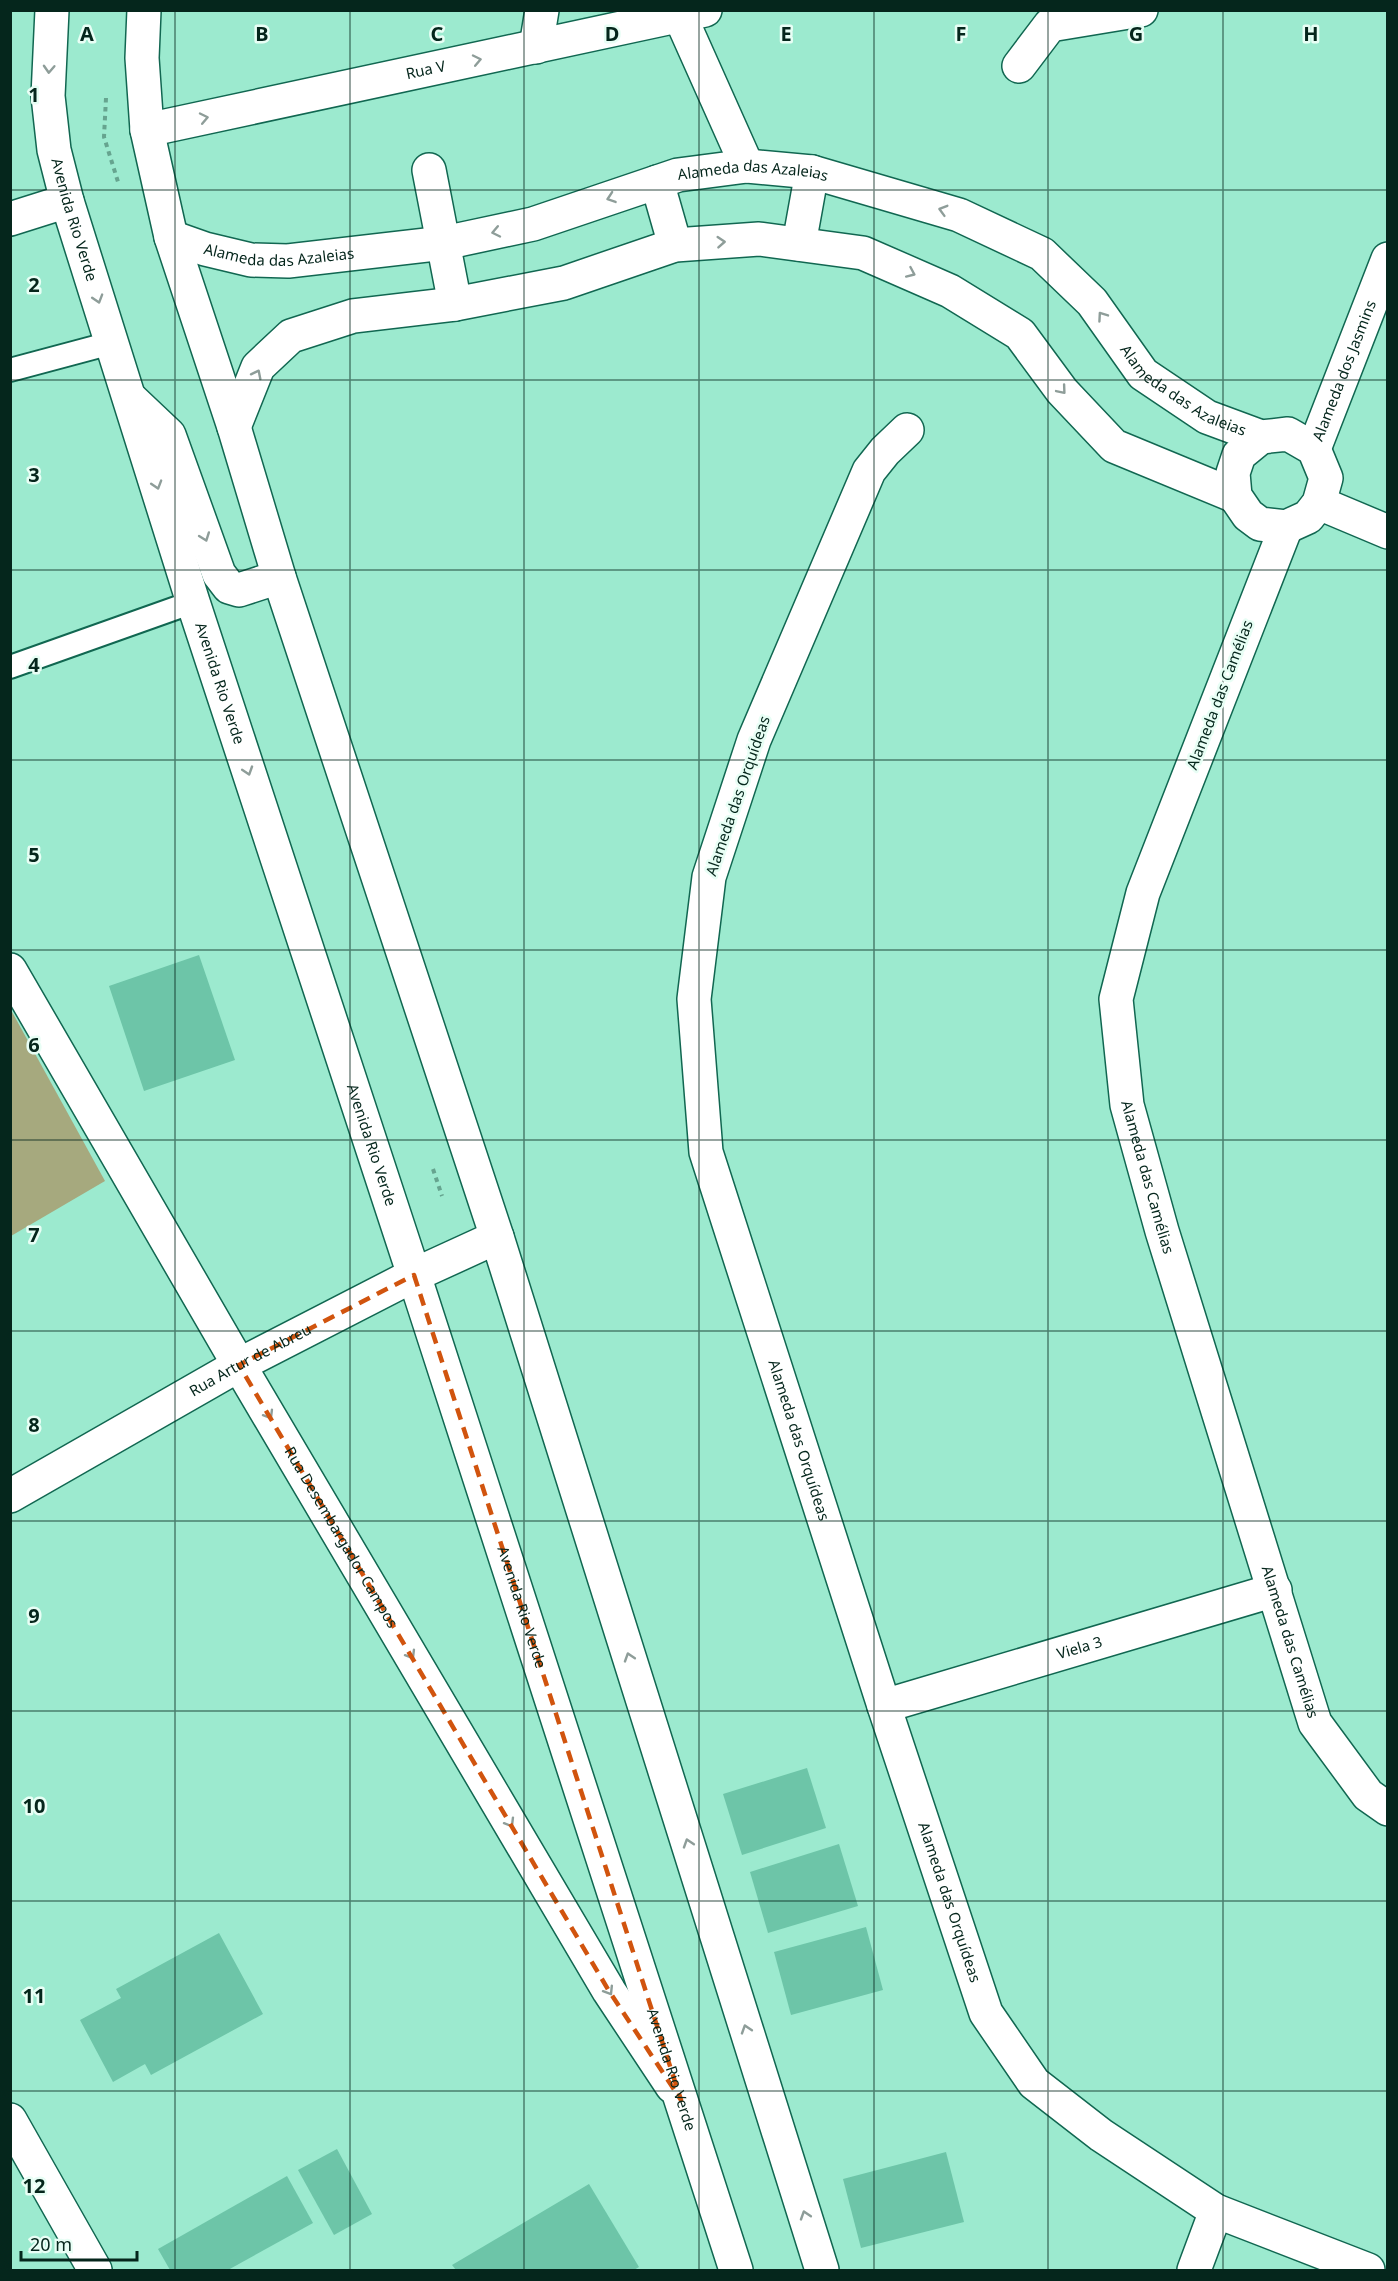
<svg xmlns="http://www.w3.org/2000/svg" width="1398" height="2281" viewBox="0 0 1398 2281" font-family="'Noto Sans',sans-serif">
<rect width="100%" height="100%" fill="#9ceacf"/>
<path fill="#a6a97e" d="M11,1010L105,1181L11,1236H10Z"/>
<g fill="#6dc5a8">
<path d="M199,955L235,1060L144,1091L109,986Z"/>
<path d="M807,1768L826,1828L742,1855L723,1794Z"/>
<path d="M839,1844L858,1906L768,1933L750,1872Z"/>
<path d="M866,1927L883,1990L791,2015L774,1952Z"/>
<path d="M219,1933L263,2014L151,2075L145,2064L113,2082L80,2020L121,1998L116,1989Z"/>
<path d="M337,2149L372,2214L334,2235L298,2170Z"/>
<path d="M946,2152L964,2222L861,2248L843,2179Z"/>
<path d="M287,2176L313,2223L228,2270H170L158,2249Z"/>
<path d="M589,2184L639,2267L634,2270H456L452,2265Z"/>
</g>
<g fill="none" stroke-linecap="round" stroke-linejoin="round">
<g stroke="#116751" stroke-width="26">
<g id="lane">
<path d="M10,370L111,343"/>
<path d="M10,667L193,602"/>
</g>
</g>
<g stroke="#116751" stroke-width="36">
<g id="street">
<path d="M680,16L747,166"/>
<path d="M536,47L542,10"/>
<path d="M1019,66L1050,25L1141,10"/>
<path d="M429,170L455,304"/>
<path d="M657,182L675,245"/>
<path d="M10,219L67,201"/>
<path id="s1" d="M171,237L205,249L251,260L288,261L444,243L533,224L678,175L747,166L812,172L959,215L1042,254L1092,302L1143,374L1207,417L1261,437L1288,434L1314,449L1326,478L1319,503L1308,517L1286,527L1260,524L1248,515L1235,496L1233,473L1239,455L1261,437"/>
<path d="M799,244L812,172"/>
<path d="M234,427L258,367L291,336L353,316L455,304L564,283L675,245L759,239L863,253L950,291L1020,334L1062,391L1114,446L1235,496"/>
<path id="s2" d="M907,430L885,451L869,471L754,740L709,877L694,999L706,1152L884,1706L986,2013L1034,2083L1101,2135L1216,2211L1368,2270"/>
<path id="s3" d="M1314,449L1388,259"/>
<path d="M1319,503L1388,532"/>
<path id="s4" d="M1286,527L1143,893L1116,999L1127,1105L1162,1231L1315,1723L1368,1795L1388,1809"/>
<path id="s5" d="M10,970L239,1365L609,1991L672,2086"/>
<path id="s6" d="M10,1496L239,1365L414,1275L497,1237"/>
<path id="s7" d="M884,1706L1275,1590"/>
<path d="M10,2120L95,2270"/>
<path d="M1194,2270L1216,2211"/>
</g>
</g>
<g stroke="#116751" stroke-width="36">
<g id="secondary">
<path id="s8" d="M147,130L705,10"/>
</g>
</g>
<g stroke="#116751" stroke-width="36">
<g id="primary">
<path id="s9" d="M52,10L48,96L54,150L67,201L193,602L414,1275L736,2270"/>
<path d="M144,10L142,58L147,130L171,237L234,427L279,577L497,1237L822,2270"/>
<path d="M132,400L169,435L219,574L229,587L239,590L279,577"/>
</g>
</g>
<g stroke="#66a48f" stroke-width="4" stroke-dasharray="4.5 4.5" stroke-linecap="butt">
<path d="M106,98L104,137L119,185"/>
<path d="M433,1169L442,1196"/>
</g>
<use href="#lane" stroke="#fff" stroke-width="22"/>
<use href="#street" stroke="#fff" stroke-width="33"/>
<use href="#secondary" stroke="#fff" stroke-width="33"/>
<use href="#primary" stroke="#fff" stroke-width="33"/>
</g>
<defs><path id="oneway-chevron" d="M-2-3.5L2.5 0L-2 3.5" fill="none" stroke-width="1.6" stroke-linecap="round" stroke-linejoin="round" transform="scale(1.5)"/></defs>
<g stroke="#8e9d99">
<use href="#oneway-chevron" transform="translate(477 60) rotate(-12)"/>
<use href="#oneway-chevron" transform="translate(49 69) rotate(93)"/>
<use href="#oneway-chevron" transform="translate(204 118) rotate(-12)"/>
<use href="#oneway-chevron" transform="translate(611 198) rotate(161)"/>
<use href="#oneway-chevron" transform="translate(943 210) rotate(-164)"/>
<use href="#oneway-chevron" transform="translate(496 232) rotate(168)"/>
<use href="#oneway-chevron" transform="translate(721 242) rotate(-4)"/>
<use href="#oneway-chevron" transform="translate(911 273) rotate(24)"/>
<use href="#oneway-chevron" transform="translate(98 299) rotate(73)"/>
<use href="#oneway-chevron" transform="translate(1102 316) rotate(-125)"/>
<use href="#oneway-chevron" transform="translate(257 374) rotate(-63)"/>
<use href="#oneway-chevron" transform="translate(1062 390) rotate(50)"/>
<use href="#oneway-chevron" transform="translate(157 485) rotate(73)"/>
<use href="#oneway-chevron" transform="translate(205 537) rotate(70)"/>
<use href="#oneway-chevron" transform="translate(248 771) rotate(72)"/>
<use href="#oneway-chevron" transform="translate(269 1415) rotate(59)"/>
<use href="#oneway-chevron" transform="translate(411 1655) rotate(59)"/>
<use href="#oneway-chevron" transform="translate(629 1657) rotate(-108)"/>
<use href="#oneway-chevron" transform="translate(510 1823) rotate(59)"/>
<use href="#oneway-chevron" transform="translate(688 1843) rotate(-108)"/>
<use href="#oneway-chevron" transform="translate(609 1991) rotate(58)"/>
<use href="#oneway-chevron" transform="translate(746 2029) rotate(-108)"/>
<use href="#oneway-chevron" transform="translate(805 2215) rotate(-108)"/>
</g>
<path fill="none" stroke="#d1540e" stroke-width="4.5" stroke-dasharray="12 8" stroke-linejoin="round" d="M414,1275L681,2100L609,1991L239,1365Z"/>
<path fill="none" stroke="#05261c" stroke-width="1.5" stroke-opacity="0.55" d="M175,10V2270M350,10V2270M524,10V2270M699,10V2270M874,10V2270M1048,10V2270M1223,10V2270M10,190H1388M10,380H1388M10,570H1388M10,760H1388M10,950H1388M10,1140H1388M10,1331H1388M10,1521H1388M10,1711H1388M10,1901H1388M10,2091H1388"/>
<g text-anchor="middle" stroke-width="5" stroke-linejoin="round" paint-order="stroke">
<g font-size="15" fill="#05261c" stroke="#e8fef5">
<text dy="5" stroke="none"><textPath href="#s8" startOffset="285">Rua V</textPath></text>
<text dy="5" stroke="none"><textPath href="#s1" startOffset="597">Alameda das Azaleias</textPath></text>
<text dy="5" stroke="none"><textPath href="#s9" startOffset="213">Avenida Rio Verde</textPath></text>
<text dy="5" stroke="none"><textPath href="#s1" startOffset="111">Alameda das Azaleias</textPath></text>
<text dy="5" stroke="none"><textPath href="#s3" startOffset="84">Alameda dos Jasmins</textPath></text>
<text dy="5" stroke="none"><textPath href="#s1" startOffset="1101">Alameda das Azaleias</textPath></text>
<text dy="5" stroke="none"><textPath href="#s9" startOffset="699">Avenida Rio Verde</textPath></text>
<text transform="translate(1220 695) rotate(-69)" y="5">Alameda das Camélias</text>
<text transform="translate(738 796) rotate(-71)" y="5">Alameda das Orquídeas</text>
<text dy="5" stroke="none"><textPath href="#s9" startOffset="1185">Avenida Rio Verde</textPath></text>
<text dy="5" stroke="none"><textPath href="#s4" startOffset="684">Alameda das Camélias</textPath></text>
<text dy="5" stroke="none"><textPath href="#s6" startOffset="276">Rua Artur de Abreu</textPath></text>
<text dy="5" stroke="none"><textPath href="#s2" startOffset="1072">Alameda das Orquídeas</textPath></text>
<text dy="5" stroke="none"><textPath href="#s5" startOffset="657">Rua Desembargador Campos</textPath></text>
<text dy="5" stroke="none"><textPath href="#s9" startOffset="1671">Avenida Rio Verde</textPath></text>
<text dy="5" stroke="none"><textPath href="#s4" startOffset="1170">Alameda das Camélias</textPath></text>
<text dy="5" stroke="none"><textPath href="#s7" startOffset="204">Viela 3</textPath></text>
<text dy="5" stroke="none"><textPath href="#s2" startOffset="1558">Alameda das Orquídeas</textPath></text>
<text dy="5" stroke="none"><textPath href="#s9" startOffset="2157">Avenida Rio Verde</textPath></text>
</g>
</g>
<g font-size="20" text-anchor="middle" font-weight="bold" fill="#05261c" stroke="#e8fef5" stroke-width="5" stroke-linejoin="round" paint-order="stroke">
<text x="87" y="41">A</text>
<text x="262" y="41">B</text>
<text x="437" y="41">C</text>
<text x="612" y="41">D</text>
<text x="786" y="41">E</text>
<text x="961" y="41">F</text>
<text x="1136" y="41">G</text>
<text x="1311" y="41">H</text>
<text x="34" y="102">1</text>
<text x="34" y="292">2</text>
<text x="34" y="482">3</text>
<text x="34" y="672">4</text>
<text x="34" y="862">5</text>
<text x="34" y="1052">6</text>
<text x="34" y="1242">7</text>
<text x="34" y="1432">8</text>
<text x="34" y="1623">9</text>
<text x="34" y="1813">10</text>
<text x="34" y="2003">11</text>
<text x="34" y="2193">12</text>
</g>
<rect width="1398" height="2281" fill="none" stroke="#05261c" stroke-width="24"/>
<path d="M21 2251v9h116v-9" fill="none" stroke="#05261c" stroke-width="3"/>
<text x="30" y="2251" font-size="18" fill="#05261c" stroke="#e8fef5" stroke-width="4.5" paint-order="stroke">20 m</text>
</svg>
